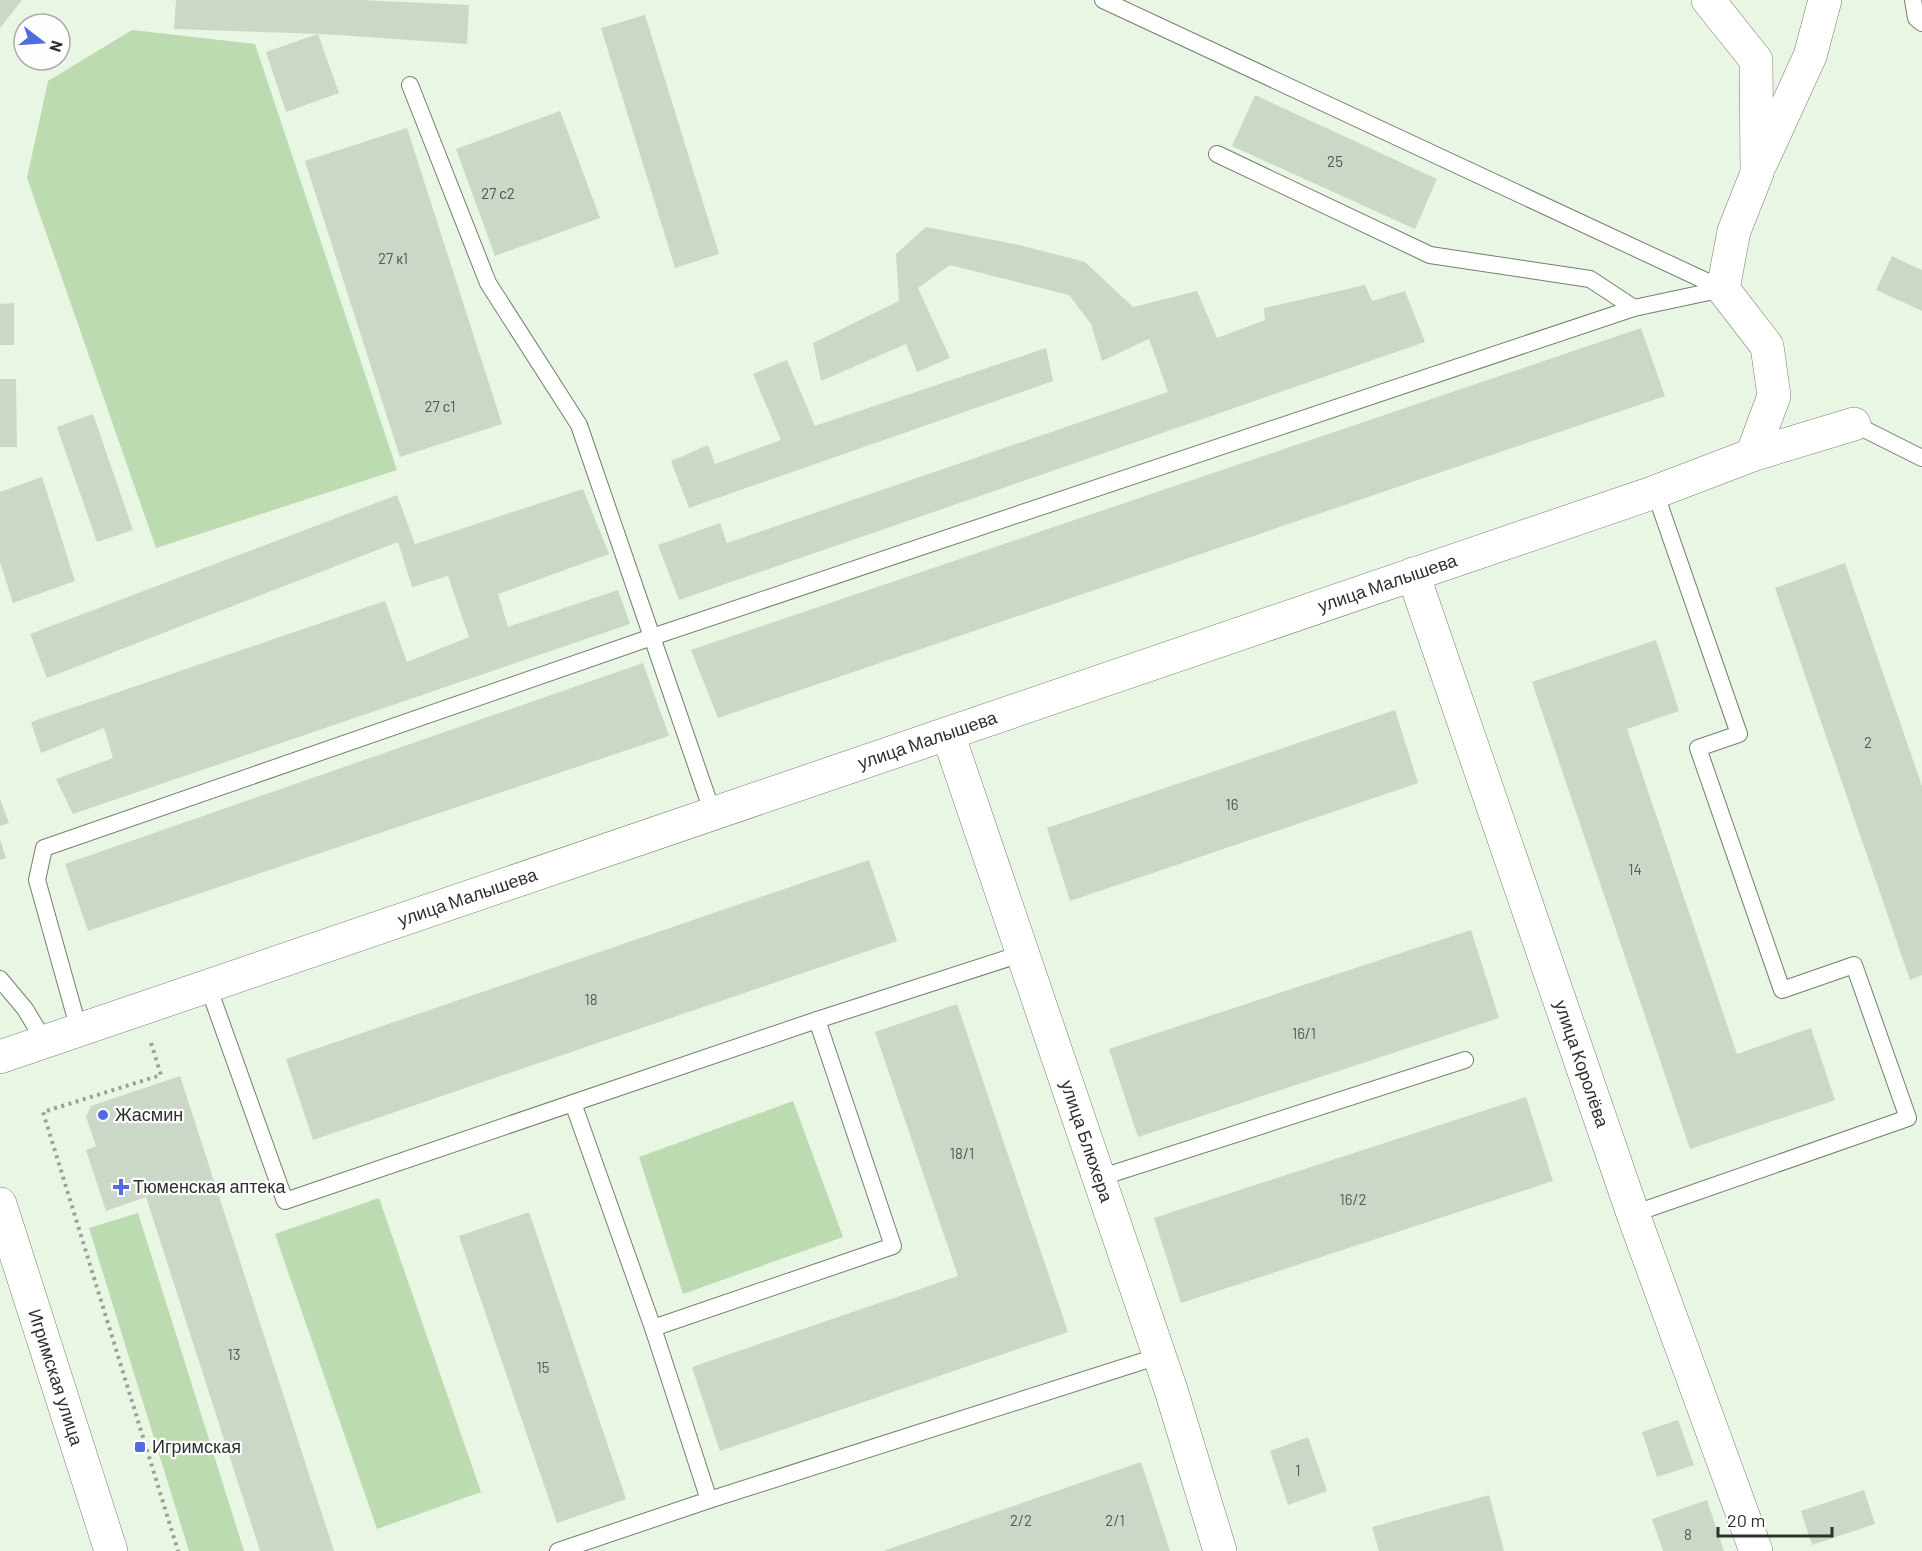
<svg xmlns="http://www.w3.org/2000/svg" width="1922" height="1551" viewBox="0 0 1922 1551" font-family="Barlow,sans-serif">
<rect width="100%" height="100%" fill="#e9f6e4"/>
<g fill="#bcdbb0">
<path d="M132,30L255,44L397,470L156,548L27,178L48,81Z"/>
<path d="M793,1101L843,1237L683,1294L639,1157Z"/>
<path d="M379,1198L481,1492L377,1529L275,1234Z"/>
<path d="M138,1213L244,1551H189L89,1228Z"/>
</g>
<g fill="#cbd8c7">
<path d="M0,0H22L0,28Z"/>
<path d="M176,0H361L469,5L467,44L323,34L174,29Z"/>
<path d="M645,15L719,254L675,268L601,28Z"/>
<path d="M318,34L339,93L286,112L266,52Z"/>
<path d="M1255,95L1437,179L1415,229L1232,146Z"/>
<path d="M560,111L600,218L495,256L456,149Z"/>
<path d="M407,128L502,424L400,457L305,161Z"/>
<path d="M926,227L1019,245L1085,262L1133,307L1197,291L1217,338L1265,320L1264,308L1365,285L1372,301L1405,291L1425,342L679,600L658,545L720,523L727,543L1168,392L1149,339L1102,361L1091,324L1069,295L950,265L918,288L950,358L917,372L906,344L821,381L813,343L899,301L896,254Z"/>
<path d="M1892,256L1922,270V311L1876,290Z"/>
<path d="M14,303V345H0V304Z"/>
<path d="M1641,328L1665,396L718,718L691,650Z"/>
<path d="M1046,348L1053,381L689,508L671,461L708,445L715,464L781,440L753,374L787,360L815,426Z"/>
<path d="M0,379H16L17,447H0Z"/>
<path d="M93,414L133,530L97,542L57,427Z"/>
<path d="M42,477L75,581L13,603L0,562V492Z"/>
<path d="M583,489L609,554L498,594L508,627L618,590L630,624L73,814L56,779L113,758L104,728L41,753L31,722L385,601L407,662L469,637L448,576L412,587L398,542L47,678L30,634L397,495L415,544Z"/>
<path d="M1845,563L1922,786V975L1910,980L1775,588Z"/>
<path d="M1656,640L1679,711L1627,729L1737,1054L1811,1028L1835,1100L1690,1149L1532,682Z"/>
<path d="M643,663L669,736L88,931L65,864Z"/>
<path d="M1395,710L1418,783L1070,901L1047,828Z"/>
<path d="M0,799L9,823L0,826Z"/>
<path d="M0,839L6,858L0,860Z"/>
<path d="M869,860L897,941L313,1140L286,1059Z"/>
<path d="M1471,930L1499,1018L1138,1137L1109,1049Z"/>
<path d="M957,1004L1068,1332L720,1451L692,1367L958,1276L875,1032Z"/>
<path d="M180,1076L284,1397L334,1551H260L146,1197L106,1211L86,1150L96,1146L86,1117L91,1106Z"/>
<path d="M1526,1097L1553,1181L1181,1303L1154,1218Z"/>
<path d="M529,1212L626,1499L557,1523L459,1236Z"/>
<path d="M1678,1420L1694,1465L1657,1477L1642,1432Z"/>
<path d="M1308,1437L1327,1491L1288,1505L1270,1451Z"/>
<path d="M1141,1462L1170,1551H883Z"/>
<path d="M1864,1490L1875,1524L1812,1545L1801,1511Z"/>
<path d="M1489,1495L1504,1551H1379L1372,1527Z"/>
<path d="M1707,1500L1724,1551H1663L1652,1519Z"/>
</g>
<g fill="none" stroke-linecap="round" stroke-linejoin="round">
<g stroke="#747f6f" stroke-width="18">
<g id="service">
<path d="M1103,0L1723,289"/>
<path d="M1913,0L1916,18L1922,23"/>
<path d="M1217,154L1430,255L1590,279L1634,308"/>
<path d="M1854,424L1922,458"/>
<path d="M713,814L652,637L1634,308L1723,289"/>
<path d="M0,979L25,1009L45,1042"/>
<path d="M208,986L285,1201L817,1020L1024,953"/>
<path d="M79,1030L37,880L44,848L652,637L579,425L488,283L410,85"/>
<path d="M573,1103L653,1328"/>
<path d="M1099,1178L1465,1060"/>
<path d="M1633,1214L1908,1118L1854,965L1782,990L1698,748L1739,734L1655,492"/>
<path d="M709,1500L1159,1356"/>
<path d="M558,1551L709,1500L653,1328L893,1246L817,1020"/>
</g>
</g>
<g stroke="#747f6f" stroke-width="34">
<g id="minor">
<path d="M1752,455L1854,424"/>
<path id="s1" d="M1413,574L1633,1214L1756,1551"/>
<path id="s2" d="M948,734L1171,1390L1220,1551"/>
</g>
</g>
<g stroke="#747f6f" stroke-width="34">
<g id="tertiary">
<path id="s3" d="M0,1057L1655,492L1752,455L1774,396L1767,346L1723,289L1734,231L1757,173"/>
<path id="s4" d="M0,1204L111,1551"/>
</g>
</g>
<g stroke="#747f6f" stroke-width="34">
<g id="secondary">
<path d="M1708,0L1756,60L1757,173"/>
<path d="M1761,163L1810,56L1825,0"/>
</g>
</g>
<path stroke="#99a395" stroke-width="4" stroke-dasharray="3 4.5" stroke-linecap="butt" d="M151,1043L161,1075L43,1112L178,1551"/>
<use href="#service" stroke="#fff" stroke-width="16"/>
<use href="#minor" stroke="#fff" stroke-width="33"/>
<use href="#tertiary" stroke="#fff" stroke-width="33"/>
<use href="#secondary" stroke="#fff" stroke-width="33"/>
</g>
<g fill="#516be0" stroke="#fefefe" stroke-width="2">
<circle cx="103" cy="1115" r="6"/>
<path d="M118 1178h6v6h6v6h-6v6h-6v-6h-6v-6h6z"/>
<rect x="134" y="1441" width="12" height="12" rx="3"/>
</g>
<g text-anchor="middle" stroke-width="4.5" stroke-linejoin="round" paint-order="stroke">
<g font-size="15" fill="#545b51">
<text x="1335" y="167">25</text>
<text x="498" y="199">27 с2</text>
<text x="393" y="264">27 к1</text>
<text x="440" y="412">27 с1</text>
<text x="1868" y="748">2</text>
<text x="1232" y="810">16</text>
<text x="1635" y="875">14</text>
<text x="591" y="1005">18</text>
<text x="1304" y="1039">16/1</text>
<text x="962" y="1159">18/1</text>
<text x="1353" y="1205">16/2</text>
<text x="234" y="1360">13</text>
<text x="543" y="1373">15</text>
<text x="1298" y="1476">1</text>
<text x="1021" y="1526">2/2</text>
<text x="1115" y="1526">2/1</text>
<text x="1688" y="1540">8</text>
</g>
<g font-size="18" fill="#2c312a" stroke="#fefefe">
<text dy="6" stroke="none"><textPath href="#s3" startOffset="1466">улица Малышева</textPath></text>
<text dy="6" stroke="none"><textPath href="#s3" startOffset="980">улица Малышева</textPath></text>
<text dy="6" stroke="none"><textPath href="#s3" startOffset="494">улица Малышева</textPath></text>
<text dy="6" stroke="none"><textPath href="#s1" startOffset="518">улица Королёва</textPath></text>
<text dy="6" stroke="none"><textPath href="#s2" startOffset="430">улица Блюхера</textPath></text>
<text dy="6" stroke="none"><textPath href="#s4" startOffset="182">Игримская улица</textPath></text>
</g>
<g font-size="18" fill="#2c312a" stroke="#fefefe" text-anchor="start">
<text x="115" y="1121">Жасмин</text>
<text x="133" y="1193">Тюменская аптека</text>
<text x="152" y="1453">Игримская</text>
</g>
</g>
<g transform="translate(42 42) rotate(107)"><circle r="28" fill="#fefefe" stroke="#aaaca9" stroke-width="1.5"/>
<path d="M0-4.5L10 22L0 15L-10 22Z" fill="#516be0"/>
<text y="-9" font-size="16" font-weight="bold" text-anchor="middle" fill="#2c312a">N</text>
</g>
<path d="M1718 1527v9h114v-9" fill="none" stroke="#2c312a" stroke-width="3"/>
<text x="1727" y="1527" font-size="18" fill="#2c312a" stroke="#fefefe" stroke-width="4.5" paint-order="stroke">20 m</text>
</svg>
